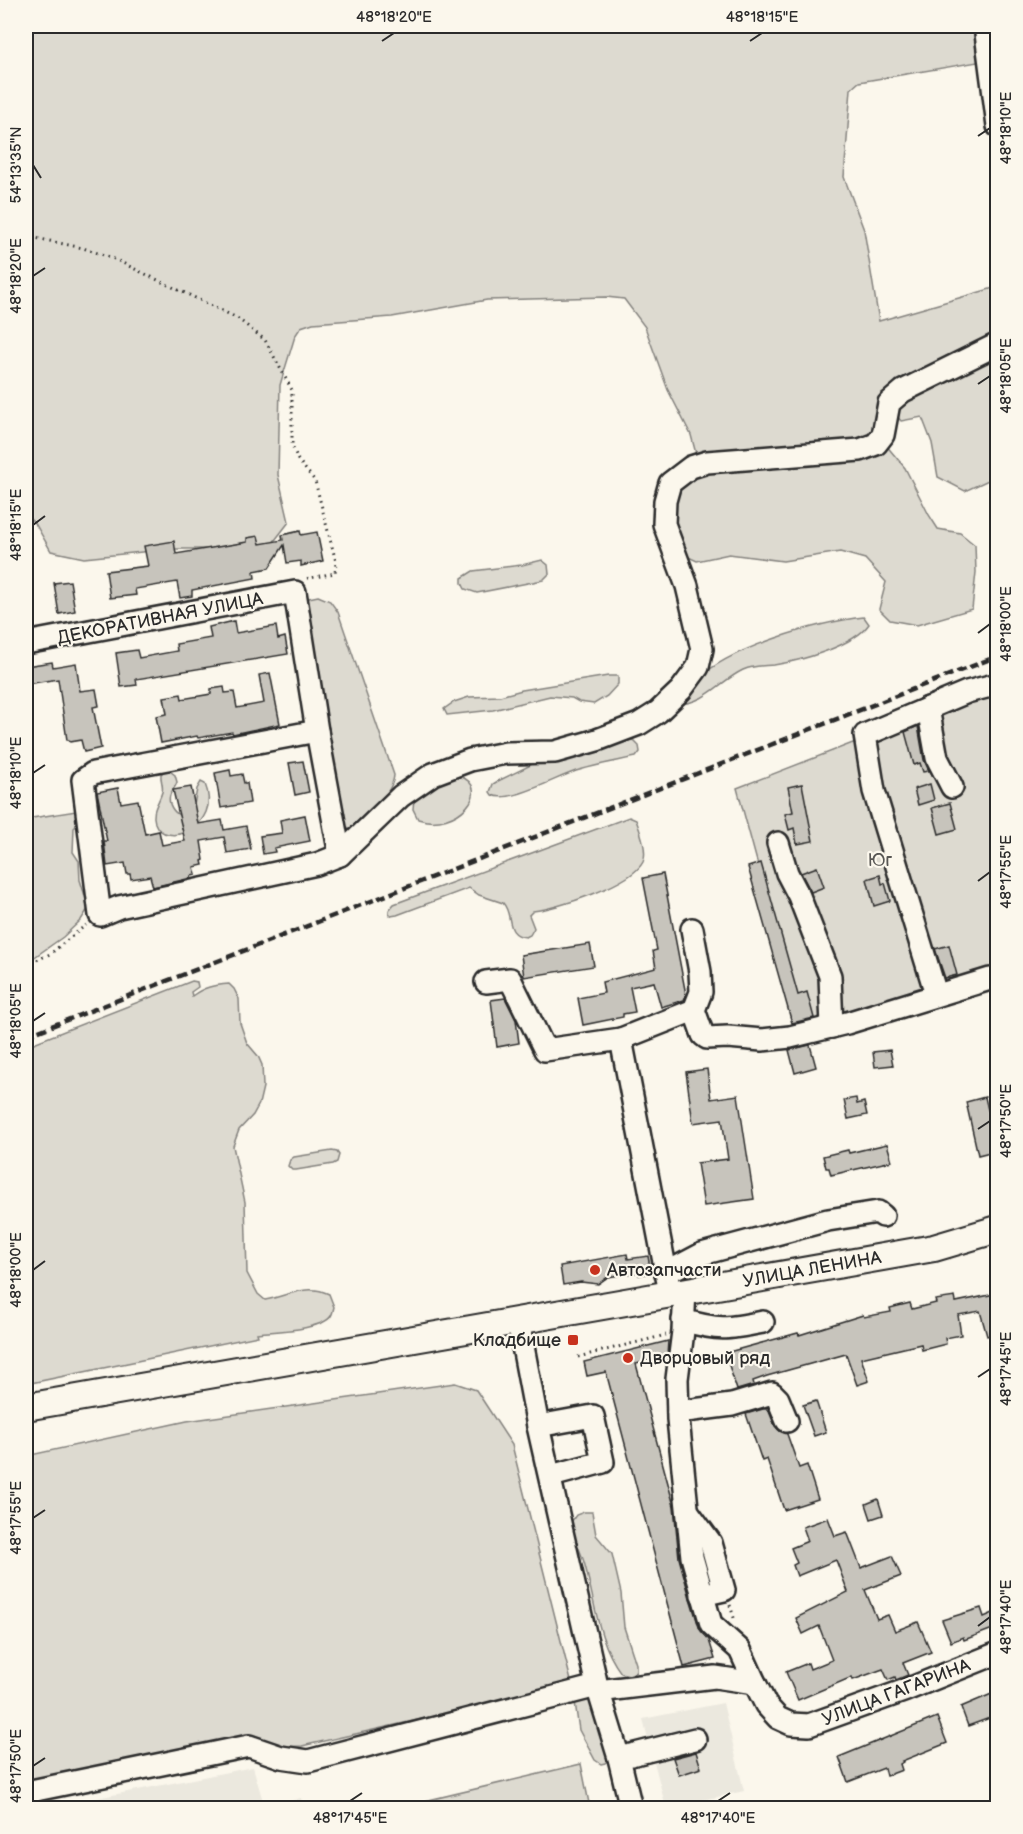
<svg xmlns="http://www.w3.org/2000/svg" width="1023" height="1834" viewBox="0 0 1023 1834" font-family="'Balsamiq Sans',sans-serif">
<rect width="100%" height="100%" fill="#fbf7ec"/>
<filter id="ink" filterUnits="userSpaceOnUse"><feTurbulence type="fractalNoise" baseFrequency=".0167" numOctaves="2"/><feDisplacementMap in="SourceGraphic" scale="12" xChannelSelector="R" yChannelSelector="G"/><feConvolveMatrix kernelMatrix="1 2 1 2 8 2 1 2 1" color-interpolation-filters="sRGB"/></filter>
<g filter="url(#ink)">
<g fill="#ebe8de">
<path d="M723,1703L744,1791L666,1808L643,1719Z"/>
<path d="M253,1767L265,1808L301,1798L304,1808H47Z"/>
</g>
<g fill="#dddad0" stroke="#84827e" stroke-width="1.5">
<path d="M26,26H980L984,61L859,82L851,89L844,177L864,230L879,321L997,287V340L899,387L875,432L905,468L929,515L938,529L960,533L975,545L976,572L972,609L917,625L890,620L879,609L886,582L865,559L840,552L783,561L729,554L697,561L684,555L671,510L674,489L699,465L691,435L668,390L645,327L624,299L606,297L487,300L392,317L313,323L301,327L295,336L280,385L278,475L289,522L272,544L239,549H171L84,558L51,551L36,525L26,515Z"/>
<path d="M997,354V476L965,491L938,477L932,443L922,417L901,421L896,415C902,392 975,365 997,354Z"/>
<path d="M542,560L548,565L549,574L543,580L477,593L465,589L462,583V578L473,571L522,565Z"/>
<path d="M318,596L330,601L338,612L394,775C393,794 366,817 350,828L342,826L304,605L309,598Z"/>
<path d="M864,617L869,624C854,646 800,661 774,665C762,666 754,665 743,670C720,681 706,703 679,704C685,696 690,688 696,681C727,648 819,622 864,617Z"/>
<path d="M608,676H618V684L607,696L594,704L579,702L572,698L550,696L493,710L447,715L444,709L454,702L469,697L500,696L522,690Z"/>
<path d="M997,698V986L806,1042L737,788L961,701Z"/>
<path d="M626,740L634,741L639,746L640,752L636,757C616,761 596,765 576,771C557,777 510,804 492,795L490,792L493,784L498,781L539,761L585,754Z"/>
<path d="M167,769L175,775L177,782C176,787 171,791 170,795C167,804 174,813 181,816L193,810L197,789L201,782L205,784C223,827 164,850 155,823C151,810 159,803 162,792C164,786 160,780 161,774Z"/>
<path d="M459,776C495,788 457,832 418,819L413,809L414,799L447,777Z"/>
<path d="M76,811L79,823L74,828L73,852L79,861L80,880L87,902L88,909L81,920L63,937L26,963V819Z"/>
<path d="M629,817L636,820C640,831 648,851 643,862C632,884 557,909 533,911L529,915L534,928L530,935L526,937C504,935 514,915 503,903L479,895L469,888L397,915L391,916L389,914V910L394,904Z"/>
<path d="M192,981L197,982L198,987L191,992L192,996C204,987 214,985 229,984L234,989L239,999L240,1023L247,1043L258,1056L262,1065L263,1087L259,1104L253,1115L239,1130L233,1146L245,1202L247,1273L258,1294L265,1300C288,1296 307,1283 329,1294L334,1307C333,1310 333,1313 331,1316C322,1330 274,1331 257,1333L258,1336L26,1384V1046Z"/>
<path d="M332,1151L337,1152L339,1155L337,1162L333,1164L296,1170H292L288,1166L290,1160L294,1157Z"/>
<path d="M455,1383L476,1390L512,1445L572,1685L302,1746L275,1747L253,1736L26,1785V1456L187,1421Z"/>
<path d="M584,1512H592L596,1535L612,1554L621,1593L624,1627L636,1664V1672L629,1675L621,1673C597,1641 595,1600 584,1562C580,1549 572,1536 571,1522L576,1515Z"/>
<path d="M591,1695L610,1758L605,1763L601,1764L595,1760L579,1730L575,1702Z"/>
<path d="M581,1764L590,1808H395Z"/>
</g>
<g fill="#c7c4bc" stroke="#2b2b2b" stroke-width="1.5">
<path d="M300,531L301,535L317,532L323,561L301,566V561L287,563L284,545L269,568L254,571L255,578L192,590V596L180,598L177,582L135,589L136,595L110,598L106,571L148,566L144,546L174,541L176,554L247,542V538L258,536L260,544L283,540L282,535Z"/>
<path d="M70,581L75,611L59,614L54,583Z"/>
<path d="M234,621L236,633L276,626L278,639L285,637L288,654L136,679L137,685L121,687L116,653L137,650L139,658L177,651L176,644L211,638L209,627Z"/>
<path d="M52,662L53,667L76,663L80,691L96,689L99,706L93,707L101,748L84,752L81,740L70,742L69,740H67L58,679L26,684V666Z"/>
<path d="M270,673L280,724L233,734L232,732L198,738L197,736L161,743L156,716L167,714L164,697L181,694L182,699L211,694V689L224,687L225,693L234,692L237,708L264,703L259,675Z"/>
<path d="M918,726L924,760L929,771L923,772L920,763L914,765L905,732Z"/>
<path d="M303,761L309,792L295,795L289,763Z"/>
<path d="M230,770L231,776L242,774L244,783H247L250,803L221,808L215,773Z"/>
<path d="M802,784L813,841L797,844L794,828L789,830L785,814L793,812L788,787Z"/>
<path d="M930,784L934,800L918,805L914,789Z"/>
<path d="M191,787L198,824L222,820L224,830L246,826L251,849L227,853L224,837L201,841L204,860L202,861L203,865L194,867L196,875L191,876V878L153,887L150,876L131,879L130,874H127L125,863L107,866L104,841H107L97,792L118,788L121,803L138,800L145,834L159,831L162,845L185,841L173,790Z"/>
<path d="M950,803L957,829L939,834L932,808Z"/>
<path d="M305,815L310,841L274,848L275,852L263,854L260,836L282,833L280,820Z"/>
<path d="M761,863L798,995L807,992L814,1018L792,1023L748,867Z"/>
<path d="M817,867L824,887L811,892L801,873Z"/>
<path d="M663,874L686,995L684,1000L661,1007L654,982L630,987L635,1012L623,1014V1017L583,1025L578,998L604,993L602,982L656,968L653,951L657,950L643,878Z"/>
<path d="M880,875L882,884L885,883L890,901L874,906L867,879Z"/>
<path d="M590,944L594,966L524,977L521,955Z"/>
<path d="M949,945L957,975L945,978L935,949Z"/>
<path d="M505,998L516,1020L519,1043L497,1047L491,1000Z"/>
<path d="M810,1045L816,1067L795,1073L789,1050Z"/>
<path d="M890,1050L893,1065L875,1067L873,1052Z"/>
<path d="M707,1069L711,1099L738,1095L754,1199L704,1206L697,1163L728,1159L722,1119L693,1123L686,1072Z"/>
<path d="M985,1097L988,1110H990L998,1150L978,1155L966,1102Z"/>
<path d="M856,1098L857,1104L864,1102L867,1115L848,1119L844,1100Z"/>
<path d="M887,1144L892,1161L831,1175L829,1168H826L823,1156L848,1150L849,1153Z"/>
<path d="M627,1254L628,1259L648,1256L651,1273L639,1275V1272L608,1277L598,1284L581,1282L563,1285L560,1266Z"/>
<path d="M995,1294L998,1307V1334L987,1336L980,1311L958,1315L961,1335L945,1338L946,1344L922,1350L921,1344L861,1358L869,1381L857,1385L846,1354L767,1376L753,1381L754,1385L737,1390L725,1353L798,1333L799,1335L863,1315L864,1317L891,1312L890,1308L910,1303L912,1309L936,1303L935,1300L955,1297L956,1302Z"/>
<path d="M668,1341L667,1356L636,1364L674,1506L679,1558L690,1598L699,1627L709,1640L715,1659L684,1667L606,1372L587,1376L584,1362Z"/>
<path d="M816,1401L826,1432L814,1436L803,1405Z"/>
<path d="M763,1409H768L775,1426L780,1431L787,1434L799,1468L807,1465L818,1499L784,1510L767,1459L762,1461L746,1414Z"/>
<path d="M878,1499L883,1515L871,1519L866,1504Z"/>
<path d="M828,1518L835,1536L847,1532L861,1568L892,1556L901,1576L865,1590L877,1619L888,1615L895,1631L918,1622L931,1652L903,1663L908,1675L896,1680L895,1677L888,1680L883,1669L853,1680L852,1677L798,1700L786,1672L808,1663L810,1669L832,1660L819,1626L803,1634L796,1618L848,1592L836,1560L797,1576L793,1565L797,1563L791,1548L808,1541L803,1527Z"/>
<path d="M981,1608L984,1617L998,1611V1627L964,1640L963,1637L951,1642L942,1620Z"/>
<path d="M994,1693L998,1701V1715L968,1726L961,1707Z"/>
<path d="M937,1717L947,1743L902,1761L903,1762L900,1764L902,1770L886,1776L884,1768L848,1782L839,1757Z"/>
<path d="M696,1752L701,1768L679,1775L673,1758Z"/>
</g>
<g fill="none" stroke-linecap="round" stroke-linejoin="round">
<g stroke="#2b2b2b" stroke-width="26">
<g id="minor">
<path d="M985,26L998,126"/>
<path d="M26,643L295,592L317,731L340,855"/>
<path d="M928,708L937,758L952,787"/>
<path d="M317,731L93,773L83,780L100,915L119,907L317,864L340,855L401,796L433,774L470,760L506,753L555,752L597,740L639,724L658,712L681,690L698,667L702,649L687,586L664,524L665,501L670,483L691,467L707,462L860,450L876,444L883,435L889,403L903,391L998,344"/>
<path d="M778,843L787,873L799,896L830,976L832,1027"/>
<path d="M486,982L510,979L545,1050L621,1039L670,1293"/>
<path d="M936,994L874,791L865,735L967,692L998,684"/>
<path d="M694,1010L703,1035L707,1038L728,1037L762,1040L790,1037L847,1023L990,979"/>
<path d="M621,1039L694,1010L701,992L700,972L692,929"/>
<path d="M666,1273L702,1254L828,1220L878,1212L883,1216"/>
<path d="M685,1290L683,1331L677,1379L678,1419L692,1557L711,1624L740,1650L755,1683"/>
<path d="M518,1320L538,1426L597,1686L619,1758L631,1808"/>
<path d="M683,1320C719,1331 728,1329 763,1322"/>
<path d="M678,1412L732,1405L772,1393L778,1399L787,1421"/>
<path d="M538,1426L593,1416L603,1462L551,1476"/>
<path d="M689,1513L711,1543L724,1590L702,1595"/>
<path d="M598,1691L715,1677L755,1683L766,1705L778,1718L791,1724L809,1725L906,1690L998,1653"/>
<path d="M619,1758L695,1739"/>
<path d="M26,1792L249,1746L281,1757L308,1761L597,1686"/>
</g>
</g>
<g stroke="#2b2b2b" stroke-width="30">
<path id="major" d="M26,1407L934,1248L998,1229"/>
</g>
<g stroke="#2b2b2b" stroke-width="3" stroke-dasharray="1.5 4.5" stroke-linecap="butt">
<path d="M26,236L83,248L110,257L237,318L265,340L292,390V445L298,460L315,481L336,562L335,573L305,579"/>
<path d="M26,965L50,954L86,925"/>
<path d="M578,1357L666,1335"/>
<path d="M730,1605L735,1621"/>
</g>
<use href="#minor" stroke="#fbf7ec" stroke-width="21"/>
<use href="#major" stroke="#fbf7ec" stroke-width="26"/>
<path stroke="#2b2b2b" stroke-width="4.5" stroke-dasharray="9 4.5" stroke-linecap="butt" d="M26,1036L998,656"/>
</g>
</g>
<path fill="none" stroke="#2b2b2b" stroke-width="2" d="M382,41L394,33M750,41L762,33M978,136L990,128M33,165L41,178M33,276L45,268M978,384L990,376M33,525L45,516M978,633L990,624M33,773L45,765M978,881L990,872M33,1021L45,1013M978,1129L990,1121M33,1270L45,1261M978,1377L990,1369M33,1518L45,1510M978,1626L990,1617M33,1766L45,1758M350,1801L362,1793M718,1801L730,1793"/>
<g fill="#c8321e" stroke="#fbf7ec" stroke-width="2">
<circle cx="595" cy="1270" r="6"/>
<rect x="567" y="1334" width="12" height="12" rx="3"/>
<circle cx="628" cy="1358" r="6"/>
</g>
<g text-anchor="middle" stroke-width="4.5" stroke-linejoin="round" paint-order="stroke">
<g font-size="18" fill="#2b2b2b" stroke="#fbf7ec">
<text transform="translate(160 618) rotate(-11)" y="6">ДЕКОРАТИВНАЯ УЛИЦА</text>
<text transform="translate(812 1269) rotate(-10)" y="6">УЛИЦА ЛЕНИНА</text>
<text transform="translate(896 1692) rotate(-21)" y="6">УЛИЦА ГАГАРИНА</text>
</g>
<g font-size="18" fill="#585754" stroke="#fbf7ec">
<text x="880" y="866">Юг</text>
</g>
<g font-size="18" fill="#2b2b2b" stroke="#fbf7ec" text-anchor="start">
<text x="607" y="1276">Автозапчасти</text>
<text x="561" y="1346" text-anchor="end">Кладбище</text>
<text x="640" y="1364">Дворцовый ряд</text>
</g>
</g>
<rect width="1023" height="1834" fill="none" stroke="#fbf7ec" stroke-width="66"/>
<rect x="33" y="33" width="957" height="1768" fill="none" stroke="#2b2b2b" stroke-width="2"/>
<g font-size="15" text-anchor="middle" fill="#2b2b2b">
<text x="394" y="22">48°18'20"E</text>
<text x="762" y="22">48°18'15"E</text>
<text transform="translate(1006 128) rotate(-90)" y="5">48°18'10"E</text>
<text transform="translate(16 165) rotate(-90)" y="5">54°13'35"N</text>
<text transform="translate(16 276) rotate(-90)" y="5">48°18'20"E</text>
<text transform="translate(1006 376) rotate(-90)" y="5">48°18'05"E</text>
<text transform="translate(16 525) rotate(-90)" y="5">48°18'15"E</text>
<text transform="translate(1006 624) rotate(-90)" y="5">48°18'00"E</text>
<text transform="translate(16 773) rotate(-90)" y="5">48°18'10"E</text>
<text transform="translate(1006 872) rotate(-90)" y="5">48°17'55"E</text>
<text transform="translate(16 1021) rotate(-90)" y="5">48°18'05"E</text>
<text transform="translate(1006 1121) rotate(-90)" y="5">48°17'50"E</text>
<text transform="translate(16 1270) rotate(-90)" y="5">48°18'00"E</text>
<text transform="translate(1006 1369) rotate(-90)" y="5">48°17'45"E</text>
<text transform="translate(16 1518) rotate(-90)" y="5">48°17'55"E</text>
<text transform="translate(1006 1617) rotate(-90)" y="5">48°17'40"E</text>
<text transform="translate(16 1766) rotate(-90)" y="5">48°17'50"E</text>
<text x="350" y="1823">48°17'45"E</text>
<text x="718" y="1823">48°17'40"E</text>
</g>
</svg>
